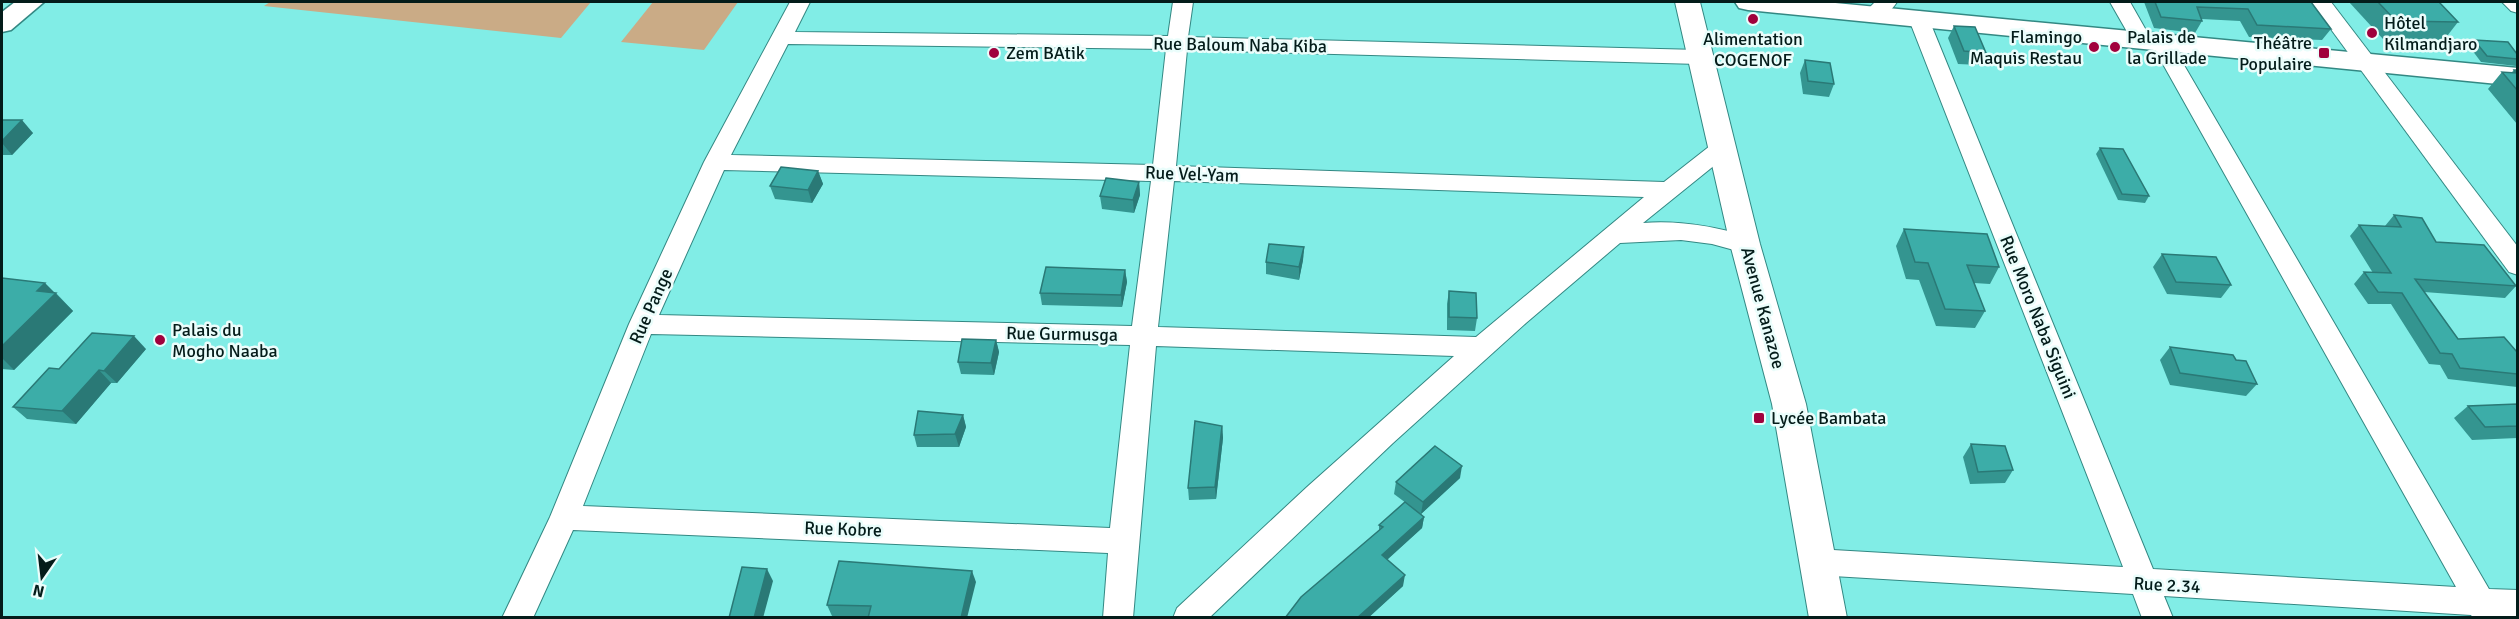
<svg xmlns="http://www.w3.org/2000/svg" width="2519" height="619" viewBox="0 0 2519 619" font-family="Signika,sans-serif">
<rect width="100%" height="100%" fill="#81ede6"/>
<g fill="#caab86">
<path d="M270,2H591L561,38L264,6Z"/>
<path d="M653,2H738L704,50L621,42Z"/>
</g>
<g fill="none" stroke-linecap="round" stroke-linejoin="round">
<g stroke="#338883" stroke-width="2">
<g id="minor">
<path d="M790,2H810L795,32L1168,36L1173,2H1193L1188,37L1699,50L1707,52L1710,57L1707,62L1699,64L1187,50L1176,166L1664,182L1715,142L1723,139L1731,142L1734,147L1731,152L1643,223C1681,220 1717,227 1754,238L1757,244L1754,250L1745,253L1712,244L1681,240L1620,243L1526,323L1393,443L1209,618H1173L1177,608L1307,487L1454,356L1156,346L1133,618H1103L1108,553L573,530L533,618H502L550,517L629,324L704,162ZM788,44L1166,49L1153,165L731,155ZM724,170L1151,181L1132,326L659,315ZM1174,181L1644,197L1476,337L1158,327ZM651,334L1130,345L1110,528L583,506Z"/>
<path d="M1875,2H1897C1890,13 1880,21 1867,17L1864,13Z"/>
<path d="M2110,2H2130L2151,39L2160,35L2167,36L2170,41L2489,589L2518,590V617L2473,618L2471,615L2164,596L2173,618H2142L2133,594L1816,575L1805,571L1801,562L1805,553L1816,549L2123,567L1908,17L1911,13L1918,11L1925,13L1928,17L2153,569L2456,587L2150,41L2141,45L2134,44Z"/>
<path d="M2311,2H2331L2518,247V275L2509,272Z"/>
<path d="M2502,2H2518V13L2511,11Z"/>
</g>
</g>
<g stroke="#338883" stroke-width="2">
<path id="tertiary" d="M1675,2H1700L1760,244L1806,404L1847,618H1809L1772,404L1730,244Z"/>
</g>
<g stroke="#338883" stroke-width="3">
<path id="secondary" d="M1735,2H1825L2518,68V86L1748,10L1739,8Z"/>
</g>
<g stroke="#338883" stroke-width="3">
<path id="trunk" d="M15,2H44L11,30L2,32V12Z"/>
</g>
<use href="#minor" fill="#fff" fill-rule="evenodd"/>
<use href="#tertiary" fill="#fff" fill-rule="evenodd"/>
<use href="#secondary" fill="#fff" fill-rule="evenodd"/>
<use href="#trunk" fill="#fff" fill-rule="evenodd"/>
</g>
<g fill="#349590">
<path d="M2144,2H2311L2331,29L2322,40L2249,37L2240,21L2202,19V21L2195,33L2154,28Z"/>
<path d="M2349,2H2439L2458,22L2444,40L2383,39Z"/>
<path d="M1954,26L1986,53L1980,65L1958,64L1948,38Z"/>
<path d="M2474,40L2517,54V64L2516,66L2481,62L2469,46Z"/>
<path d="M1805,60L1834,84L1829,97L1803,94L1800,73Z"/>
<path d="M2514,70H2517V124L2488,89L2502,72L2511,73Z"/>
<path d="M2,120L33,133L12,155H2Z"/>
<path d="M2100,148L2149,196L2145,203L2118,200L2096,154Z"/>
<path d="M818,171L823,184L812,203L775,199L770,186Z"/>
<path d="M1139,182L1140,195L1134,213L1102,209L1100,196Z"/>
<path d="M2394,215L2436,242L2516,286L2505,298L2424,292L2458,339L2517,352V387L2448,379L2440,365L2429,364L2391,304H2368L2354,284L2364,272L2373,273L2350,236L2359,225L2385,226Z"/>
<path d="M1904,229L1999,267L1990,284L1974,283L1985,311L1975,328L1936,326L1919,280L1906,279L1896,246Z"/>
<path d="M1304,247L1303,260L1299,280L1266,274V262Z"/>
<path d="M2162,254L2231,285L2221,298L2167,294L2153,267Z"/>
<path d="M1125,270L1127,282L1122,307L1042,305L1040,293Z"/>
<path d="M2,278L56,293L73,311L14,370L2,369Z"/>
<path d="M1449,291L1477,318L1475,331L1447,330V304Z"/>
<path d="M996,340L999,352L994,375L961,374L958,362Z"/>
<path d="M2170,347L2236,360L2257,384L2246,396L2170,385L2160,360Z"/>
<path d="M146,349L117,383H111L76,424L27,419L13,407L59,369Z"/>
<path d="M2517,404V438L2472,440L2454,418L2468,406Z"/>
<path d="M963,415L966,427L959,447H917L914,435Z"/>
<path d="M1222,426L1223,438L1216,499L1189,500L1188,488Z"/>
<path d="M1971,444L2013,470L2005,483L1970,484L1963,457Z"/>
<path d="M1460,478L1421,514L1424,517L1422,528L1387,560L1403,586L1368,618H1285L1379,531V525L1414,509L1394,494L1396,482Z"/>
<path d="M976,582L868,618L832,616L827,605Z"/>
</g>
<g fill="#2a7976">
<path d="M22,120L33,133L12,155L2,143V141Z"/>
<path d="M818,171L823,184L812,203L808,190Z"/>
<path d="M1139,182L1140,195L1134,213L1133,200Z"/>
<path d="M1304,247L1303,260L1299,280V267Z"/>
<path d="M1125,270L1127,282L1122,307L1121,295Z"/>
<path d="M45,283L73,311L14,370L2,358V346L37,291Z"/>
<path d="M134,336L146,349L117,383L104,371Z"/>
<path d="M996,340L999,352L994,375L991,363Z"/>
<path d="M99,370L111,383L76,424L62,411Z"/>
<path d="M963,415L966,427L959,447L955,434Z"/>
<path d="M1222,426L1223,438L1216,499L1215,487Z"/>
<path d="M1462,466L1460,478L1421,514L1423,502Z"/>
<path d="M1424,517L1422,528L1380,566L1382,555Z"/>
<path d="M767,569L773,581L763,618H754Z"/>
<path d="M972,571L976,582L967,618H961Z"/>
<path d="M1405,575L1403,586L1368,618H1357Z"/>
</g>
<g fill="#3cada8" stroke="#2a7976" stroke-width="1.5">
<path d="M2155,2H2311L2331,29L2257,25L2248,9L2197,7L2202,21L2161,17Z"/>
<path d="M2378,2H2439L2458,22L2396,21Z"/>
<path d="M1954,26L1975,27L1986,53L1964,51Z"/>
<path d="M2474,40L2508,42L2517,54V59L2487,56Z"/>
<path d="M1805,60L1830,63L1834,84L1808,81Z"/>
<path d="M2514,70H2517V90L2502,72L2516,73Z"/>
<path d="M2,120H22L2,141Z"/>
<path d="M2100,148L2123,149L2149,196L2122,194Z"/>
<path d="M781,167L818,171L808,190L770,186Z"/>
<path d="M1106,178L1139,182L1133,200L1100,196Z"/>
<path d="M2394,215L2422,218L2436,242L2484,245L2516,286L2415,279L2458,339L2504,337L2517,352V374L2460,368L2452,354L2440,353L2402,293L2378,292L2364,272L2391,273L2359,225L2401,227Z"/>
<path d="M1904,229L1987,234L1999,267L1967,265L1985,311L1945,309L1928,263L1915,262Z"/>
<path d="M1269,244L1304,247L1299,267L1266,262Z"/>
<path d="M2162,254L2216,257L2231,285L2176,282Z"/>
<path d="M1046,267L1125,270L1121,295L1040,293Z"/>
<path d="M2,278L45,283L37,291L56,293L2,346Z"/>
<path d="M1449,291L1476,293L1477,318L1449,317Z"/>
<path d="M92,333L134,336L104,371L99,370L62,411L13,407L49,368L59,369Z"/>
<path d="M962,339L996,340L991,363L958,362Z"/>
<path d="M2170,347L2233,355L2236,360L2246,361L2257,384L2180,373Z"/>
<path d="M2517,404V426L2485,427L2468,406Z"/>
<path d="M918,411L963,415L955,434L914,435Z"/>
<path d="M1195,421L1222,426L1215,487L1188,488Z"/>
<path d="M1971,444L2005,446L2013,470L1978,472Z"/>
<path d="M1435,446L1462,466L1423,502L1396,482Z"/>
<path d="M1405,502L1424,517L1382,555L1405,575L1357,618H1285L1301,597L1383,527L1379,525Z"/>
<path d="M839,561L972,571L961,618H868L871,606L827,605Z"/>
<path d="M742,567L767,569L754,618H729Z"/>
</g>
<g fill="#a0013d" stroke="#eafdfb" stroke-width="2">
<circle cx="1753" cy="19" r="6"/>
<circle cx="2372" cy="33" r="6"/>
<circle cx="2094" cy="47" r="6"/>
<circle cx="2115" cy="47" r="6"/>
<circle cx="994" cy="53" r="6"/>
<rect x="2318" y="47" width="12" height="12" rx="3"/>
<circle cx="160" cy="340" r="6"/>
<rect x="1753" y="412" width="12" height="12" rx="3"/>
</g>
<g text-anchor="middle" stroke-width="5" stroke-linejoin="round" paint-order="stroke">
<g font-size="18" fill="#041c1a" stroke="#eafdfb" text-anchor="start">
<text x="2384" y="29">Hôtel<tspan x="2384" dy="21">Kilmandjaro</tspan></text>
<text x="2082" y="43" text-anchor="end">Flamingo<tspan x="2082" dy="21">Maquis Restau</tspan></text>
<text x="2127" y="43">Palais de<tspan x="2127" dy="21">la Grillade</tspan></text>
<text x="1753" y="45" text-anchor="middle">Alimentation<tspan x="1753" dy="21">COGENOF</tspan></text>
<text x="2312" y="49" text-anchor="end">Théâtre<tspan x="2312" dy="21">Populaire</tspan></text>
<text x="1006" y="59">Zem BAtik</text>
<text x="172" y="336">Palais du<tspan x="172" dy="21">Mogho Naaba</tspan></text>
<text x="1771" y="424">Lycée Bambata</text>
</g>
<g font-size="18" fill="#041c1a" stroke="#eafdfb">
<text transform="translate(1240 45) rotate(1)" y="6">Rue Baloum Naba Kiba</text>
<text transform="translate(1192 174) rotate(2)" y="6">Rue Vel-Yam</text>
<text transform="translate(651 306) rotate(-66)" y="6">Rue Pange</text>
<text transform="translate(1763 308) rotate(75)" y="6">Avenue Kanazoe</text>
<text transform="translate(2038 317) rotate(68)" y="6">Rue Moro Naba Siguini</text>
<text transform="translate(1062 334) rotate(1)" y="6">Rue Gurmusga</text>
<text transform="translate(843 529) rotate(2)" y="6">Rue Kobre</text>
<text transform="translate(2167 585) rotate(3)" y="6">Rue 2.34</text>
</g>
</g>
<rect width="2519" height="619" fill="none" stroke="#041c1a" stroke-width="6"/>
<g transform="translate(42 577) rotate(194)" stroke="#eafdfb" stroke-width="4.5" paint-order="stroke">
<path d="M0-4.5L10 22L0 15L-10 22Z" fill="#041c1a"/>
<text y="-9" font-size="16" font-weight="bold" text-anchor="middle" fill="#041c1a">N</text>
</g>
</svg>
